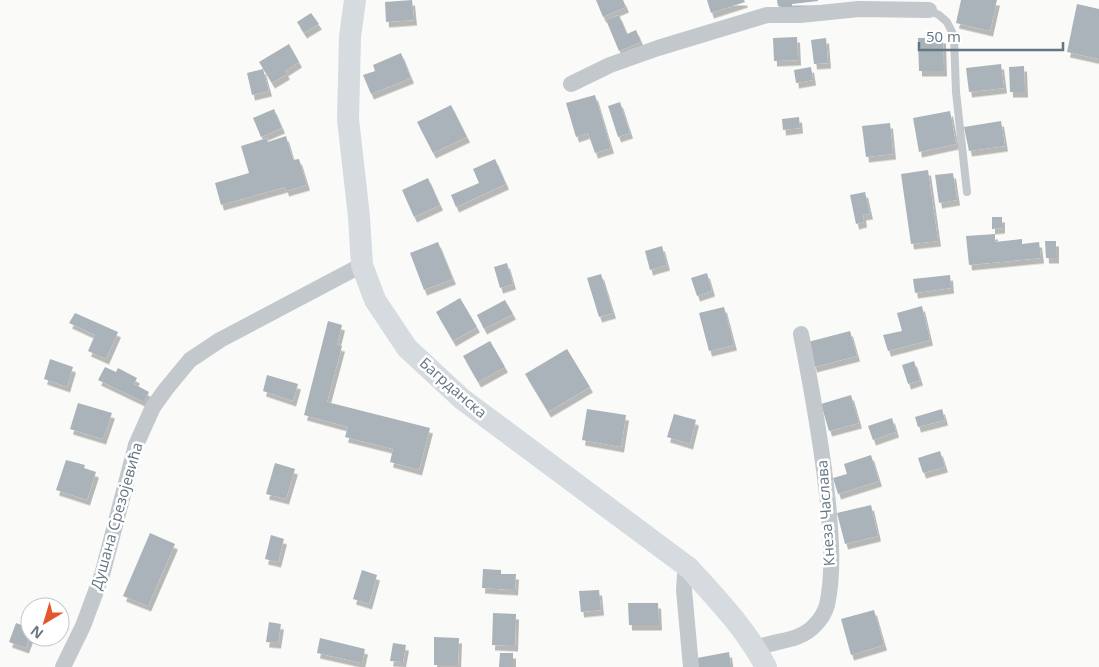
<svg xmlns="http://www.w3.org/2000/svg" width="1099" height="667" viewBox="0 0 1099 667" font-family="'Open Sans',sans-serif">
<defs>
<filter id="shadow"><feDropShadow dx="3" dy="5.5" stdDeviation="0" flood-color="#0004"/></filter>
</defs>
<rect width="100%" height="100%" fill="#fafaf8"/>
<g fill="#aab3b9" filter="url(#shadow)">
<path d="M412,0L414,20L386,22L385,2Z"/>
<path d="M596,0H623L626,7L603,17Z"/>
<path d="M707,0H744L745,2L711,13Z"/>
<path d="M777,0H818V1L792,4V11L778,6Z"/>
<path d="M961,0H997L990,31L956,23Z"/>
<path d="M1077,4L1099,9V59L1067,52Z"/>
<path d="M311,13L319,24L304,33L297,22Z"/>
<path d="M619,15L627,34L636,30L641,42L619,51L606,20Z"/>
<path d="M797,37L798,60L774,61L773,38Z"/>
<path d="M826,38L828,63L814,64L811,40Z"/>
<path d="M918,38H943L944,71H919Z"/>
<path d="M289,44L299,62L285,71L287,74L272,83L259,62Z"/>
<path d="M401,53L411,78L371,94L363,75L375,71L373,65Z"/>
<path d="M1001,64L1004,88L969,92L966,68Z"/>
<path d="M1024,66L1025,92H1010L1009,67Z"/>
<path d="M811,67L813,80L796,83L794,70Z"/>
<path d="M263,69L269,91L252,95L247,73Z"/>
<path d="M595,95L611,148L595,153L588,133L576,137L566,103Z"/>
<path d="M620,102L630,133L618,137L608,106Z"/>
<path d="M451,105L467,137L433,153L417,122Z"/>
<path d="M274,109L282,128L261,137L253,118Z"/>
<path d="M950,111L956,144L919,152L913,118Z"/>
<path d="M799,117L800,128L783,130L782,119Z"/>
<path d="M1001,121L1005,146L969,151L964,127Z"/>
<path d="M890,123L893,154L866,157L862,126Z"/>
<path d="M286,136L293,160L299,159L307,185L286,191L285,187L221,205L215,183L249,173L241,146L267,138L268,142Z"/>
<path d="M495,159L506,184L456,207L451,195L479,183L473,169Z"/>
<path d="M928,170L938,241L911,244L901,174Z"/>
<path d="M953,173L957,200L939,203L935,175Z"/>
<path d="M428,178L440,205L414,217L402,190Z"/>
<path d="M865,192L870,214L863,215L864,222L856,224L850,195Z"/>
<path d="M992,217H1002V228L992,229Z"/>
<path d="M995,234V242L1022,239V244L1039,242L1041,258L969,265L966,236Z"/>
<path d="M1045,241H1056V258H1046Z"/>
<path d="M438,242L453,279L424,290L410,253Z"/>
<path d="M662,246L667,265L650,270L645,251Z"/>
<path d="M507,263L513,284L500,288L494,267Z"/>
<path d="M707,273L712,291L697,296L691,278Z"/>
<path d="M601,274L613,313L599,317L587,278Z"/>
<path d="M950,275L951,288L915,293L913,279Z"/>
<path d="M460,298L477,327L453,341L436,312Z"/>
<path d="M505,300L513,314L484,329L477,315Z"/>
<path d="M922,306L930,340L888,351L883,335L902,331L897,313Z"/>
<path d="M724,307L734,345L709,351L699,313Z"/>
<path d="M75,313L118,332L106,359L88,351L95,335L69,323Z"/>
<path d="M328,321L342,325L337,345L342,346L327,402L430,428L419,470L390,462L393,449L345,437L348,427L304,415Z"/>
<path d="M850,331L857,356L814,367L808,342Z"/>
<path d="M490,341L505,367L478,382L463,356Z"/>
<path d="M567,349L590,387L548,412L525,374Z"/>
<path d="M50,359L73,367L67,387L44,379Z"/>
<path d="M914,361L920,380L908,384L902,365Z"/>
<path d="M105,367L116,372L118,368L137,378L134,384L149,392L144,402L98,380Z"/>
<path d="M267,375L298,384L293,401L263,391Z"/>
<path d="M851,395L859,423L829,431L821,404Z"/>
<path d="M78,403L112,413L103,439L70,429Z"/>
<path d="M587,409L626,415L621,447L582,440Z"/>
<path d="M942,409L945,420L918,427L915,417Z"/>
<path d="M674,414L696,420L690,444L667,437Z"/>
<path d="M892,418L896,432L873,440L868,426Z"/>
<path d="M940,451L945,467L923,473L918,458Z"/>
<path d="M871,455L879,481L838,494L833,478L847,474L844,464Z"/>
<path d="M66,460L85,465L84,468L96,472L87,500L56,490Z"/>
<path d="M275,463L295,469L286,499L266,494Z"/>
<path d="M871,505L878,536L845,544L837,513Z"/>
<path d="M150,533L175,544L148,606L123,596Z"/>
<path d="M271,535L284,539L278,562L265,559Z"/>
<path d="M483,569L501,570V574H516L515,590L482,588Z"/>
<path d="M362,570L377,575L369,604L353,599Z"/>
<path d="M599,590L601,610L581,612L579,591Z"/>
<path d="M628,603H658L659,625H629Z"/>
<path d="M874,610L884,645L851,655L841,619Z"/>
<path d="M493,613L516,614L515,646L492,645Z"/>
<path d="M269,622L281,624L278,643L266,642Z"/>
<path d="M16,623L30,628V637L26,648L9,642Z"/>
<path d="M434,637L459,638L458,665H434Z"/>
<path d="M320,638L365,649L362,663L317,653Z"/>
<path d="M393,643L406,645L403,662L390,661Z"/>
<path d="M729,652L731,667H698L697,658Z"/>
<path d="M500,653H513V667H499Z"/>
</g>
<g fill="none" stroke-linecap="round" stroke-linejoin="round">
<path stroke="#c3c8cc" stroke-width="8" d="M929,10L939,15L947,22L954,36L956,92L967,192"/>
<g stroke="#c3c8cc" stroke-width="16">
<path d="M571,84L610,65L658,48L767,15H800L859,9L929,10"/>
<path d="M689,568L685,575L684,590L691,667"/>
<path d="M756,648C776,640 800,642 815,625C820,620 825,612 827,605C834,573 831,536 828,503C822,446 812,390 801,334"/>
<path d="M63,667L83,626L102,575L136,445L153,407L166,389L190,360L220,340L362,265"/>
</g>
<path stroke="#d6dbdf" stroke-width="22" d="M355,0L350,37L348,119L359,217L362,265L375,300L407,348L462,399L689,568C717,599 746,629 766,667"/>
</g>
<g text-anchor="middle" stroke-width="5" stroke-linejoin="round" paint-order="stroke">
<g font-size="15" fill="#657683" stroke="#fff">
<text transform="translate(453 388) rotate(41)" y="5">Багрданска</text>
<text transform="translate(826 513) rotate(-94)" y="5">Кнеза Часлава</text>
<text transform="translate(117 516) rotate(-74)" y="5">Душана Срезојевића</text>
</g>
</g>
<g transform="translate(45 622) rotate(218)"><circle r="24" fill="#ffffff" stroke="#c1c8cd"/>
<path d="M0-4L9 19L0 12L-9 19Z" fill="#e4572e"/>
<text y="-8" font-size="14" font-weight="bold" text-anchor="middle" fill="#657683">N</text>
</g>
<path d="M919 42v8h144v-8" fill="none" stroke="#657683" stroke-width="2.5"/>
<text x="926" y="42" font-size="15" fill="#657683" stroke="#ffffff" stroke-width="4" paint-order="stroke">50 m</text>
</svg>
